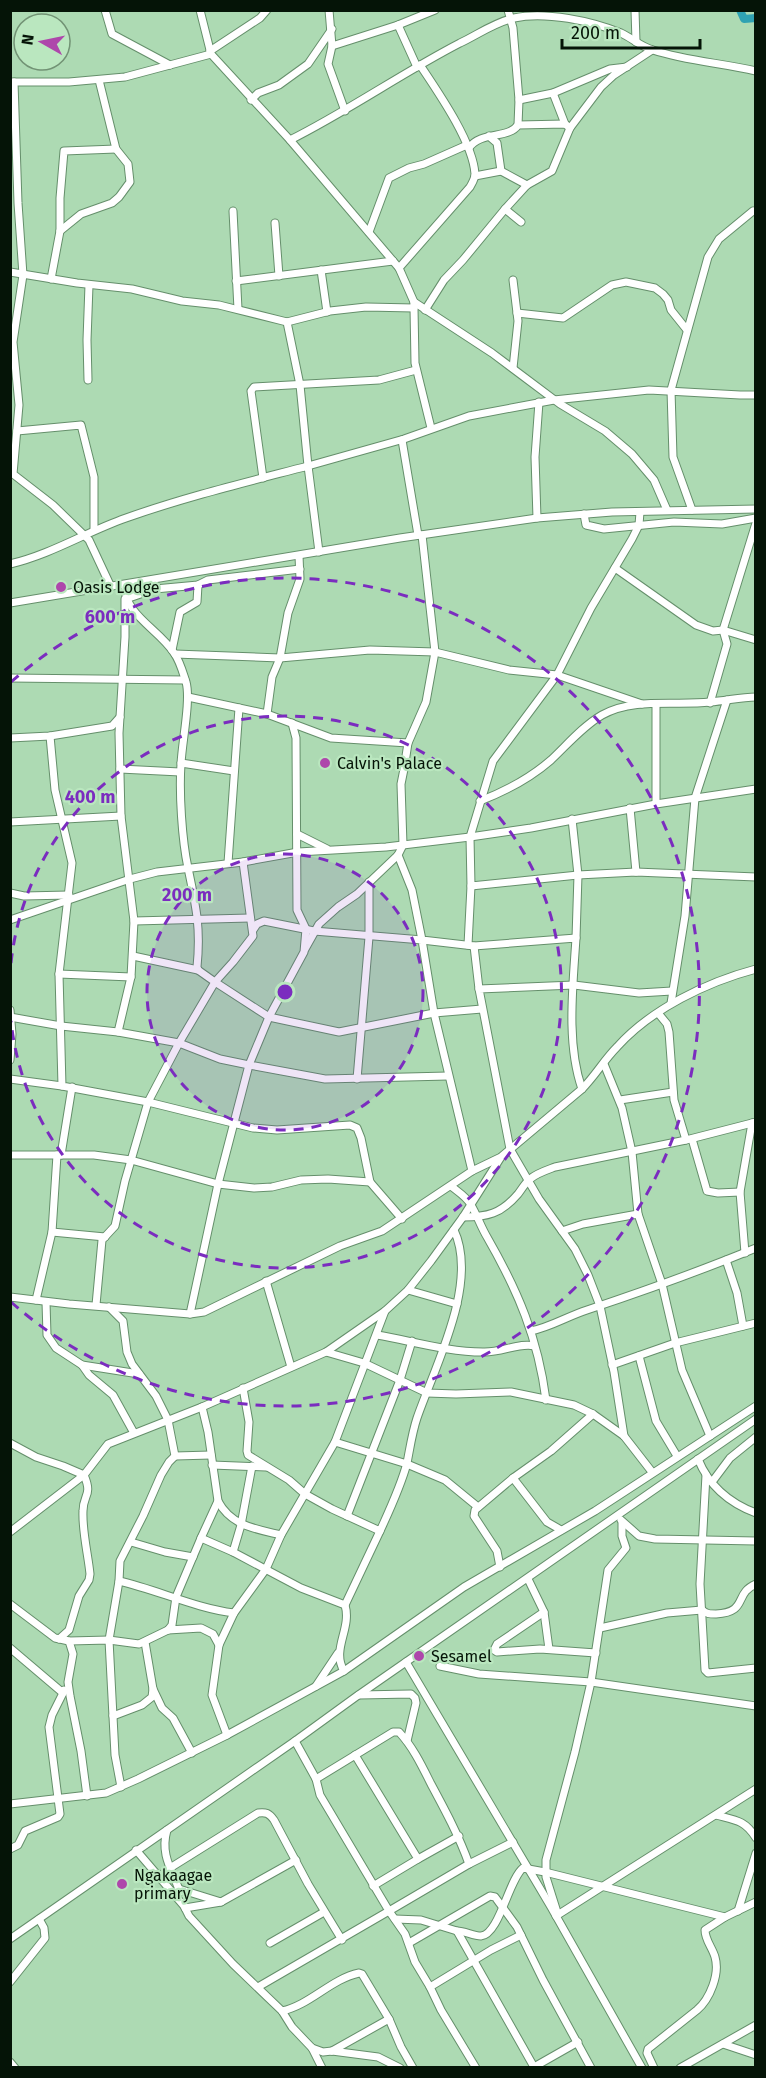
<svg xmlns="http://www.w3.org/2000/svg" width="766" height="2078" viewBox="0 0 766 2078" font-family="'Fira Sans',sans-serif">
<rect width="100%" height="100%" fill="#addab3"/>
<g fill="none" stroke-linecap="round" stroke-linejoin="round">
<path stroke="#2fa2b2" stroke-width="8" d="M740,10L744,19L756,18"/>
<g stroke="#658f6b" stroke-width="9">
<g id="minor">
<path d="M105,10L112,34L170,65"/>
<path d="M200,10L211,54L290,140L399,268L414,302L492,353L560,404L605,431L632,454L654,480L667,510"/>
<path d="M329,10L332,46L328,64L345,111"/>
<path d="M508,10L513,28L519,100L518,125"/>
<path d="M635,10L636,42"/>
<path d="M398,25L417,67"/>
<path d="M332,46L398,25L435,10"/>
<path d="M210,51L260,18L267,10"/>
<path d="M10,82H69L125,77L211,54"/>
<path d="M14,82L18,203L23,275L13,342L19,405L13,474L53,505L89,540L111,587"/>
<path d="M553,93L565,124"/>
<path d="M251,100L258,93L279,85L308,64L332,29"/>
<path d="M519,100L553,93L610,69L627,67"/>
<path d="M489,136L497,143L501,171"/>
<path d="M290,140C348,111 402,73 460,43C477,35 495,22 514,18C545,11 592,21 621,33C632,38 641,47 653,50C686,61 722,63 756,71"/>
<path d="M469,148C480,131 509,139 518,125L565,124L570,128"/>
<path d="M475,176L501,171L527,185"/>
<path d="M505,209L521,222"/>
<path d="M233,211L238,309"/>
<path d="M275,223L279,276"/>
<path d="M60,231L81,214L112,203L119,197L130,182L128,164L116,149L99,80"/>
<path d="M369,232L389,178L409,168L424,164L467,145"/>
<path d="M399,268L470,187C472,183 475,179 475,174C473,142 438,92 420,65"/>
<path d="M321,270L327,312"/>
<path d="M10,272L77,283L132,289L182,301L219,305L287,322L330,311L366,307L414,308V302"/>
<path d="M51,279L60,231V198L64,151L116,149"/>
<path d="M513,280L518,321L513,368"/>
<path d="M236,281L393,261"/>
<path d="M414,308L415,363L431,428"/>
<path d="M425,310L444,280L463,260L505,209L527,185L552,171L570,128L601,87L614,75L652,50"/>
<path d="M517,313L563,318L612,285L626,282L655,288L663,294L668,300L671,310L687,330"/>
<path d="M287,322L300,385L308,466L404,439L469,416L554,400L649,390L740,395H756"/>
<path d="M88,380L87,340L89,285"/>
<path d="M17,431L81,425L94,477V530"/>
<path d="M402,440L418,535"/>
<path d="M263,478L251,391L254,387L379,380L416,370"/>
<path d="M692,510L673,457L671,390L708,257L719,239L753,211"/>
<path d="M640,512L639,525L632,539L591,608L557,675L493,761L470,837L471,886L578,875L636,872L756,877"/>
<path d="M584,514L586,525L604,529L674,522L722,524L756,518"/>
<path d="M537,518L535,457L539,402"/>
<path d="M10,564C52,554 86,532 126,518C185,497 247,482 308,466L319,552"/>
<path d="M615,568L696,625L713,631L723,630L756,640"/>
<path d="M125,585C123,614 160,630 174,653C180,661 183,673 186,682C191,700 182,742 181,764C179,793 182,840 188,868C196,906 201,928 197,967L198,970L215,982L179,1043L220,1059L249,1065L218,1184L190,1314"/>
<path d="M125,599V637L119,733L121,816L134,921L250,918"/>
<path d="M126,599L155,589L198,585L208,580L300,569"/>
<path d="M10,603L400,538L537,518L612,512L756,509"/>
<path d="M172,650L180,612L197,602L198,585"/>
<path d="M175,654L280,658L370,650L435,652L509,670L557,675L642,704"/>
<path d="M10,678L185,680"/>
<path d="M188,697L267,714L331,738L408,743"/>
<path d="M710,703L727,644L723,630L756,523"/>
<path d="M656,704V804"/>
<path d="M267,714L272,677L280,658L288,613L300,579L299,556"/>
<path d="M292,723L296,738L297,910L306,929L304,952L269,1017L249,1065L325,1079L448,1076"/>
<path d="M50,736L55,790L72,863L59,974L62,1086L148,1102L253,1128L277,1130L350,1125L357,1128L361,1138L370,1182L402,1219"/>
<path d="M10,738L50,736L112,726L120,717"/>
<path d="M181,763L234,771"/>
<path d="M120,769L180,772"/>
<path d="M480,801C506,791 529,779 551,760C567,745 583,726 602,715C634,697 675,706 710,702C726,701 740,697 756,697"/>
<path d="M630,808L636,872"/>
<path d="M572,819L578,875L576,938"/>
<path d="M10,822L121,816"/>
<path d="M297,834L327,849"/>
<path d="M398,855L412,890L422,940L474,946"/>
<path d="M243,862L253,936L233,962L215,982L269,1017L339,1032L434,1013L482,1009"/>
<path d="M228,863L239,708"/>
<path d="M10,893L24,896L69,895"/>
<path d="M10,920L130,879L157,872L243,862L298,852L386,847L470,837L531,828L656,804L756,789"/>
<path d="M253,930L257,924L264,921L314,931L422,940L434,1013L472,1171"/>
<path d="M468,945L471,886"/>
<path d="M305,949L319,924L338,907L357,894L398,855L403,845L401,784L404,769L408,743L426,702L435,652L422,535"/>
<path d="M133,956L198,970"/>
<path d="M59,974L131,977"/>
<path d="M479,989L474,946L576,938C573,986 566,1043 582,1089"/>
<path d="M671,1003L685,916L695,798L727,700"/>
<path d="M10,1010L12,1034L10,1060"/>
<path d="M658,1013L667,1024L669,1032L674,1100L686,1140"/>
<path d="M10,1017L61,1026L118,1032"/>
<path d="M604,1064L622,1108L632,1152L638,1214L662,1284L682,1370L710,1436"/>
<path d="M10,1079L62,1086"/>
<path d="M357,1079L369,937V882"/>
<path d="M620,1100L673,1092"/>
<path d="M692,1139L707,1191L718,1193L740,1192"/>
<path d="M10,1155H94L131,1160L218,1184L254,1188L272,1187L301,1180L328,1179L370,1182"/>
<path d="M61,1155L72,1087"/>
<path d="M451,1186C457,1191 467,1197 471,1205C477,1215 481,1227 487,1237C518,1291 538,1338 546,1400"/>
<path d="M463,1217C487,1217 501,1214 518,1194C522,1189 525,1183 530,1179C537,1173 547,1170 555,1167L686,1140L756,1122"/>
<path d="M562,1231L583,1224L638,1214"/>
<path d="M52,1232L105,1237"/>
<path d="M745,1253L740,1192L752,1123"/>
<path d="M726,1260L737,1293L743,1326"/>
<path d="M266,1281L291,1367"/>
<path d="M408,1290L457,1304"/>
<path d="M10,1297L69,1304L190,1314L204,1312L340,1246L382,1231L472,1171L499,1158"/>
<path d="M36,1300L52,1232L57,1155"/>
<path d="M46,1302L47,1335L56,1348L82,1365L139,1374"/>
<path d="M96,1305L102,1240L115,1226L125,1181L148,1102L179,1043L118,1032L131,977L134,921"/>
<path d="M109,1307L123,1321L127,1352L132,1364L156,1396L168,1420L175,1456L169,1462L161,1475L143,1516L120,1561L119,1581L109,1640L139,1644L168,1630L201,1628L213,1634L219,1645"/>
<path d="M385,1311L335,1442L407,1464L445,1480L478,1507"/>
<path d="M531,1331C551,1327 568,1316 587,1310C644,1291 700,1271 756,1248"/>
<path d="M377,1335C412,1341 448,1352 483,1352C500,1353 521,1342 534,1346"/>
<path d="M326,1352L364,1363L427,1393L456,1394L511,1392L574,1405L593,1414L624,1436L652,1472"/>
<path d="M639,1356L656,1421L677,1456"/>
<path d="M82,1365L89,1375L113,1395L134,1433"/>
<path d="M612,1365L675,1343L756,1323"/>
<path d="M243,1388L249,1422L247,1451L248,1455L289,1480L305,1494L332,1509L380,1531C390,1509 401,1486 407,1463C410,1448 412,1433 417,1418C435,1366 479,1283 454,1230"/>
<path d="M202,1407L208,1432L218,1501L201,1538L233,1552L301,1588L345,1605C352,1629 331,1649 344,1671"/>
<path d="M624,1436L614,1372L600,1306L588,1275L575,1249L539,1199L510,1149L479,989L574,985L639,993L672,991"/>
<path d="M10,1443L36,1457L63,1466L84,1475C93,1496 83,1494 83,1511C82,1531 88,1554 90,1574L89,1580L79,1596L69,1630L59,1639"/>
<path d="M175,1456L211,1455"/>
<path d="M698,1459C709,1486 729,1503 756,1513"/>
<path d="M212,1465L266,1467"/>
<path d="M706,1475L700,1584L705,1670L708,1673L756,1668"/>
<path d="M513,1478L547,1522L561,1530"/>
<path d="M712,1482L730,1458L756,1437"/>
<path d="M218,1501C231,1526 256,1529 281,1535"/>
<path d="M347,1516L400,1380L412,1341"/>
<path d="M621,1520L639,1536L655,1539L756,1541"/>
<path d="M10,1532L84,1475L108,1444L202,1407L326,1352L385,1311L408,1290L431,1261L463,1217L501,1157L582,1089C595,1076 604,1060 617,1047C651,1009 707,982 756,969"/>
<path d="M131,1542L165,1552L193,1557"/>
<path d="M233,1552L241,1525L252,1466"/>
<path d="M500,1567L497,1551L474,1516L475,1510L513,1478L551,1451L593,1414"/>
<path d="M528,1579L544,1612L549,1649"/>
<path d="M119,1581C158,1590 195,1608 234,1613"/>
<path d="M10,1604L55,1638L69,1641L109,1640L115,1755L121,1787"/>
<path d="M345,1605L380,1531"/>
<path d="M544,1612L497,1644L494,1650L497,1652L540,1649L596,1653"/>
<path d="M600,1628L667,1613L702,1610C707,1614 709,1614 716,1614C749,1612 733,1594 756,1584"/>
<path d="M168,1630L172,1625L176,1597L201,1538"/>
<path d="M69,1641L73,1654L68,1682L70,1696L81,1751L87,1796"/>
<path d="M145,1642L153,1689L162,1708L173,1718L192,1753"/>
<path d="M10,1648L63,1693L64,1690"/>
<path d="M406,1662L551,1907L642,2068"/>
<path d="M440,1666L479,1674L591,1682L756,1706"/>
<path d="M316,1686L338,1653"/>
<path d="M359,1695L411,1694L415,1698L416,1703L407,1741"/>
<path d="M113,1716L142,1705L152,1697L153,1689"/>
<path d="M227,1735L212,1695L219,1645L234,1613L266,1569L281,1535L335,1442"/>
<path d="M295,1741L316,1779"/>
<path d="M355,1755L418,1859L373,1886"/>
<path d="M10,1804L106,1793L138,1779L227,1735L344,1671L464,1587L595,1511L756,1406"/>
<path d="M716,1815C735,1820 745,1820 756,1838"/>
<path d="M167,1830C160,1855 172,1870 180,1892"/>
<path d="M10,1849L18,1845L25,1831L58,1817L60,1814L49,1727L52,1715L63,1693"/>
<path d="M136,1850L184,1906L189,1916L233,1964L282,2011L292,2027L312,2048L323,2052L332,2051L378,2057L400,2068"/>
<path d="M418,1859L459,1836"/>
<path d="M159,1877L170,1868L258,1813C266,1812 269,1813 274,1820L308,1884L342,1940"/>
<path d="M179,1889L221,1902L296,1860"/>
<path d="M185,1908L221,1902"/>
<path d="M738,1911L756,1853"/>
<path d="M557,1912L546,1877V1860L575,1752L591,1682L608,1570L626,1548L622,1536V1522"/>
<path d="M556,1916L756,1789"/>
<path d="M395,1919L421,1920L457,1931L534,2067L533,2068"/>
<path d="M457,1931C465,1931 473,1936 481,1936C499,1935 509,1879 523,1868L545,1872L725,1917L756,1902"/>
<path d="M10,1939L295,1741L357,1696L756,1419"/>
<path d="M270,1943L324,1912"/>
<path d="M409,1943L490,1896L495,1897L517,1927L543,1980L591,2068"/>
<path d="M10,1982L45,1938L44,1928L39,1919"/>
<path d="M258,1987L389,1911L320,1795L316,1779L393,1732H399C413,1747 422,1766 431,1784C445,1810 459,1836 469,1864"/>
<path d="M430,1987L415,1962L405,1934L389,1911L469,1864L513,1842"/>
<path d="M282,2011C310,2005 331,1979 359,1973L362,1974L389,2019L401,2047L413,2068"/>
<path d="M723,2044L756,2055"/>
<path d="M312,2048L322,2068"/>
<path d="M332,2051L389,2019"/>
<path d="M10,2062L15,2068"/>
<path d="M534,2067L578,2042"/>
<path d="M476,2068L441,2010L430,1987L491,1950L521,1935"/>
<path d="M654,2068L647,2053L648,2049L697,2010C710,1999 720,1974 715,1957C712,1947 705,1940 705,1930L725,1917"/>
<path d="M680,2068L756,2025"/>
</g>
</g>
<use href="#minor" stroke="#fff" stroke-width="7"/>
</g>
<circle cx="285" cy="992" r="138" fill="#7b2cbf" fill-opacity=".12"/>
<g fill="none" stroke="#7b2cbf" stroke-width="3" stroke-dasharray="10 8">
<circle cx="285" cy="992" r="138"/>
<path d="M11 963A276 276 0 1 1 11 1021"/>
<path d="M11 682A414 414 0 1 1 11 1302"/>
</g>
<g fill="#ae47ab" stroke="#bae7bf" stroke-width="2">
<circle cx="61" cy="587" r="6"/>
<circle cx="325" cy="763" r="6"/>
<circle cx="419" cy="1656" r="6"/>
<circle cx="122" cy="1884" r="6"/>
</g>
<g text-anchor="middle" stroke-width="4.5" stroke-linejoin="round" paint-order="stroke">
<g font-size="16" fill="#051407" stroke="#bae7bf" text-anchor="start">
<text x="73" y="593">Oasis Lodge</text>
<text x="337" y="769">Calvin's Palace</text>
<text x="431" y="1662">Sesamel</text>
<text x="134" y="1881">Ngakaagae<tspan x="134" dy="18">primary</tspan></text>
</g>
</g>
<circle cx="285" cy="992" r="9" fill="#7b2cbf" stroke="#bae7bf" stroke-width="3"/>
<g font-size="18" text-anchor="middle" font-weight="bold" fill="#7b2cbf" stroke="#bae7bf" stroke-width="4.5" stroke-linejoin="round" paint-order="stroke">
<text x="110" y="623">600 m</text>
<text x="90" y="803">400 m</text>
<text x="187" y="901">200 m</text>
</g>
<rect width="766" height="2078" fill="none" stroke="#051407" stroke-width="24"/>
<g transform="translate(42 42) rotate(279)"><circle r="28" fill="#bae7bf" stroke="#729375" stroke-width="1.5"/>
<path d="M0-4.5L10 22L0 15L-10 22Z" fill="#ae47ab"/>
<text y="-9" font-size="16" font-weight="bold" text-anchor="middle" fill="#051407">N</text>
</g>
<path d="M562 39v9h138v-9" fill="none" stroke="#051407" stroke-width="3"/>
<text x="571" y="39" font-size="18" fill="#051407" stroke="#bae7bf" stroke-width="4.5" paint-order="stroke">200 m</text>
</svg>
